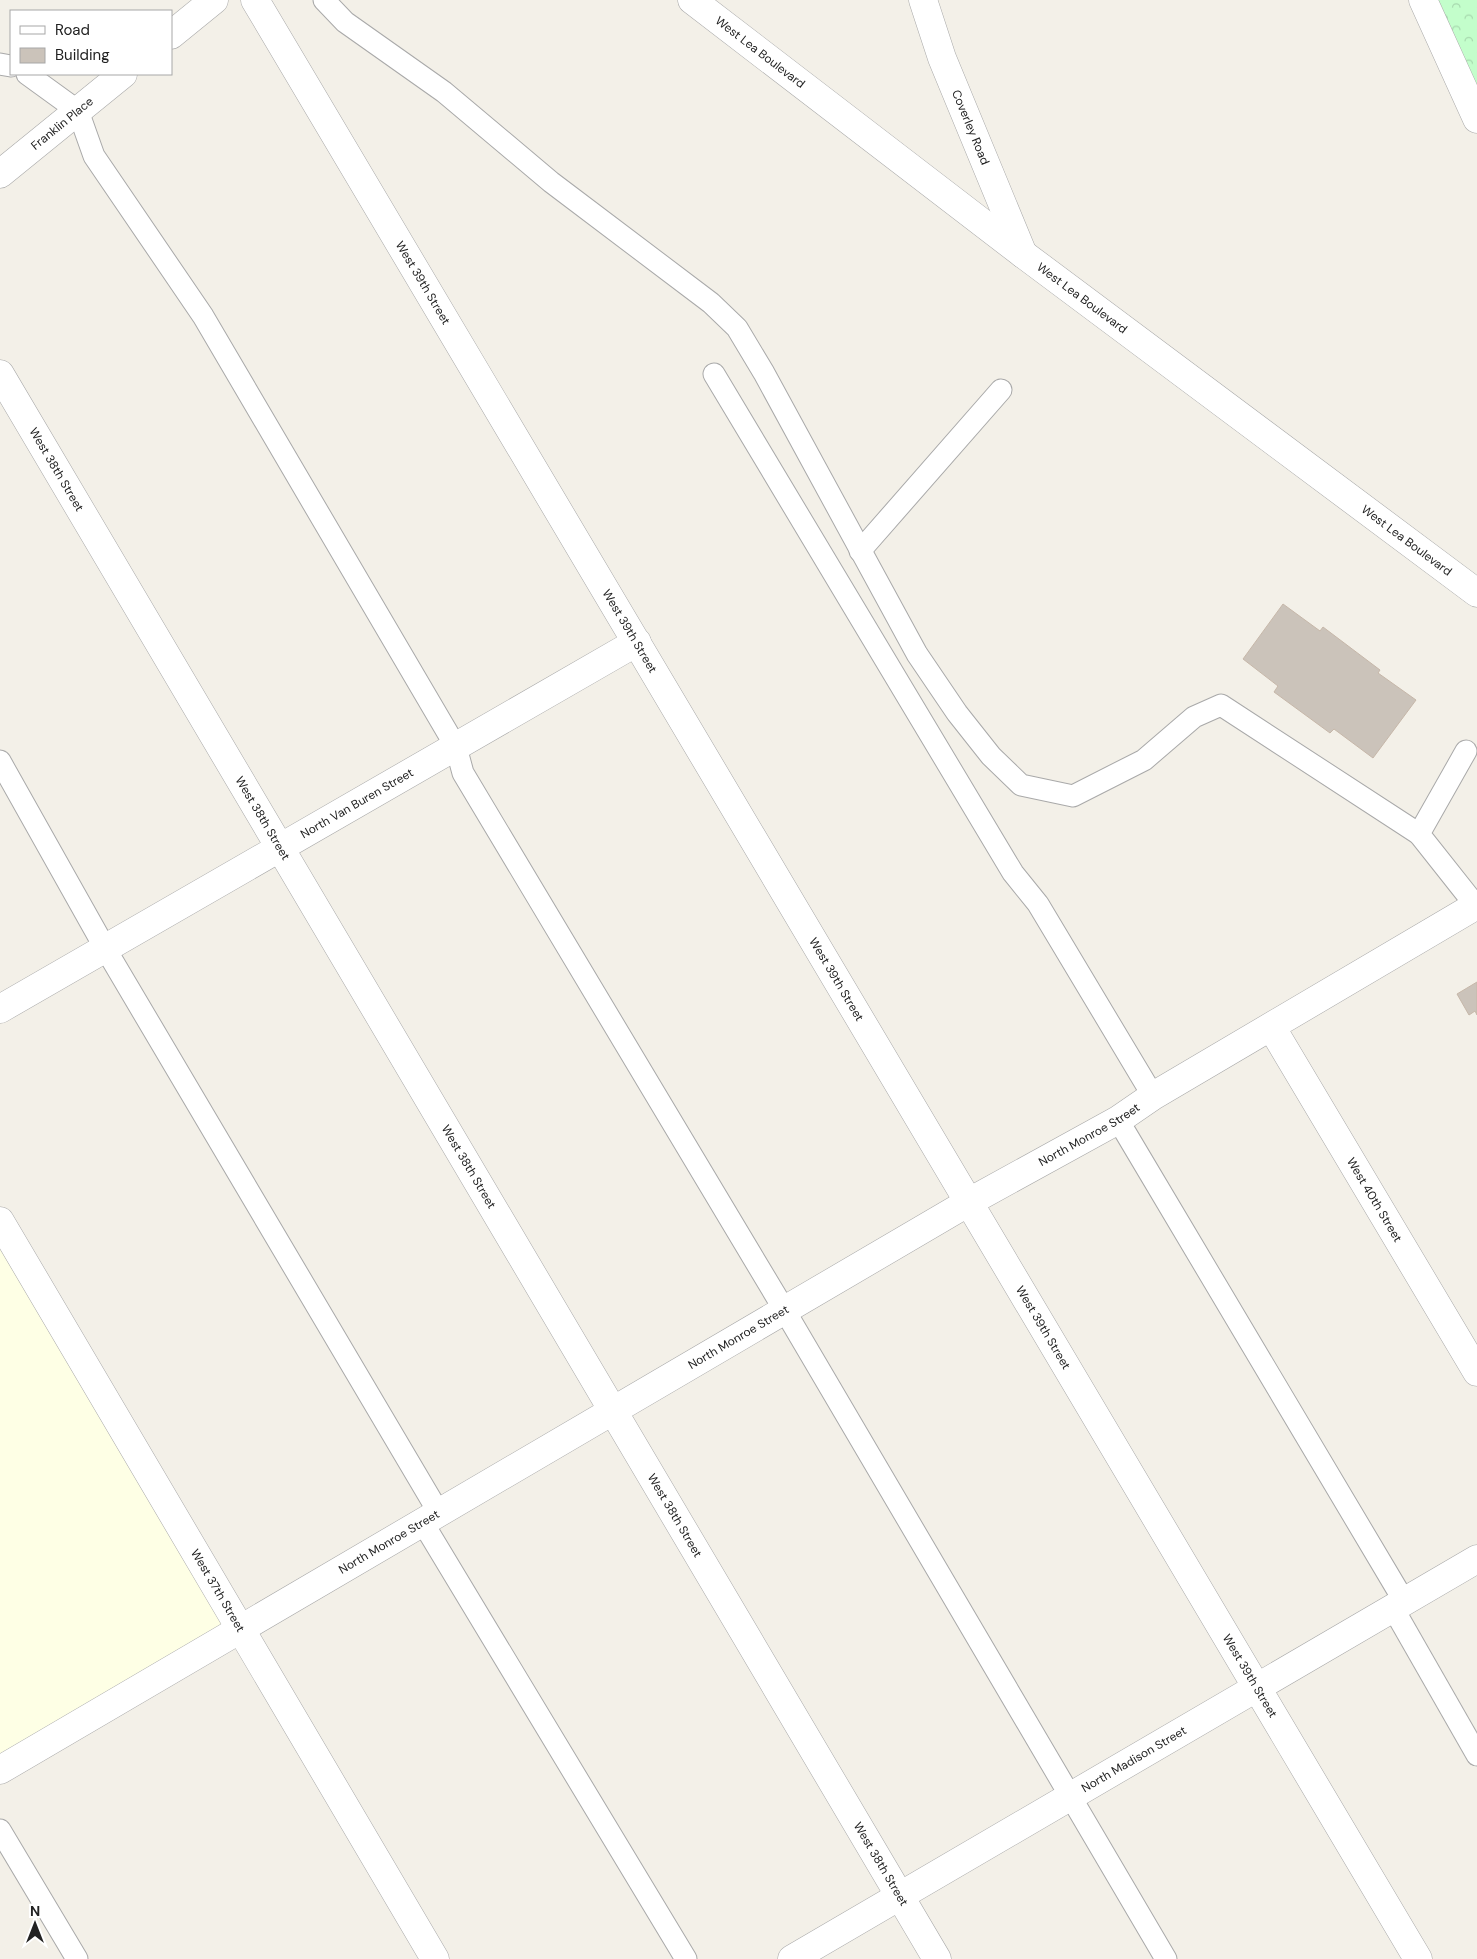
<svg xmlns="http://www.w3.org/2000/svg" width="1477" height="1959" viewBox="0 0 1477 1959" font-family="'DM Sans',sans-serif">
<defs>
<pattern id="park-crowns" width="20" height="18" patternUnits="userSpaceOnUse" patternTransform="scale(1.25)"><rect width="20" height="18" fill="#c3fecb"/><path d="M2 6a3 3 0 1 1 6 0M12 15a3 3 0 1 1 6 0" fill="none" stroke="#a7d9ae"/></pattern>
</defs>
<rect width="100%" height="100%" fill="#f3f0e8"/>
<path fill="#feffe5" d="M0,1221L241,1629L0,1770Z"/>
<path fill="url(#park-crowns)" d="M1426,0H1477V117Z"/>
<g fill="#cbc3ba" stroke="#c6b7a9">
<path d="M1283,604L1320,631L1323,627L1380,670L1378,673L1416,700L1373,758L1334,729L1330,733L1274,692L1278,686L1243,659Z"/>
<path d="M1477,982V1015L1475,1011L1469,1015L1457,994Z"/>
</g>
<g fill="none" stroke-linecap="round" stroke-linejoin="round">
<g stroke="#a9a9a9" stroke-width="23">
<g id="service">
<path d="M324,0L345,22L444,92L551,182L711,303L737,328L764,373L917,654L957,713L991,756L1021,785L1073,796L1144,760L1194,717L1221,705L1419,834"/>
<path d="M0,64L11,66"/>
<path d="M27,74L78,111L94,156L203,316L456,747L463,773L785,1311L1166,1959"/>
<path d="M714,374L1013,873L1038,904L1153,1096"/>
<path d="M860,551L1001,390"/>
<path d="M1466,751L1419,834L1476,906"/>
<path d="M0,761L105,948L439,1513"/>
<path d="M1118,1120L1404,1601"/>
<path d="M423,1523L686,1959"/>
<path d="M1393,1608L1477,1755"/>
<path d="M0,1830L77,1959"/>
</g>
</g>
<g stroke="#a9a9a9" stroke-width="29">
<g id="minor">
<path id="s1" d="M255,0L1418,1959"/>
<path id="s2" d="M923,0L942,58L1023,254"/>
<path d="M1423,0L1477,119"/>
<path d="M171,35L214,0"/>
<path id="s3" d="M0,174L123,74"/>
<path id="s4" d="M0,374L937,1959"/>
<path id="s5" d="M0,1009L637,642"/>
<path id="s6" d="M1272,1028L1477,1372"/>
<path id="s7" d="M0,1221L435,1959"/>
<path id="s8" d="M0,1770L969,1202L1118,1120L1153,1096L1477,905"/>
<path id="s9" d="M792,1959L1477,1559"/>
</g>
</g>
<g stroke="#a9a9a9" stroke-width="29">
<g id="tertiary">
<path id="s10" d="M692,0L1023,254L1477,593"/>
</g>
</g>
<use href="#service" stroke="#fff" stroke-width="21"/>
<use href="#minor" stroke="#fff" stroke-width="28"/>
<use href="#tertiary" stroke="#fff" stroke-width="28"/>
</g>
<g text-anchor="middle" stroke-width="4.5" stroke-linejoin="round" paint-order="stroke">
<g font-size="12" fill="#222" stroke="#fff">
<text dy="4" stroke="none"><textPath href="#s10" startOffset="86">West Lea Boulevard</textPath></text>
<text dy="4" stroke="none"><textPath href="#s3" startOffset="80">Franklin Place</textPath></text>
<text dy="4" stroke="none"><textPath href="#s2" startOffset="136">Coverley Road</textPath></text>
<text dy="4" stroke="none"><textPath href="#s1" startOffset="329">West 39th Street</textPath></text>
<text dy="4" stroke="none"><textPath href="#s10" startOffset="491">West Lea Boulevard</textPath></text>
<text dy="4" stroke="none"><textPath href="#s4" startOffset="111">West 38th Street</textPath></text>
<text dy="4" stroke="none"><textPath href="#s10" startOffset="896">West Lea Boulevard</textPath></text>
<text dy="4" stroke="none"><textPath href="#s1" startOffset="734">West 39th Street</textPath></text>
<text dy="4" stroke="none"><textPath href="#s5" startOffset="412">North Van Buren Street</textPath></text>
<text dy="4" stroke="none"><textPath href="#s4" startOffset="516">West 38th Street</textPath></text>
<text dy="4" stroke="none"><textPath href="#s1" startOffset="1139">West 39th Street</textPath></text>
<text dy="4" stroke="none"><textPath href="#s8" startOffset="1261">North Monroe Street</textPath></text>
<text dy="4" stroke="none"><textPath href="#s4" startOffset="921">West 38th Street</textPath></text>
<text dy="4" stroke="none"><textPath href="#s6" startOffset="200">West 40th Street</textPath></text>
<text dy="4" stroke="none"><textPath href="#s1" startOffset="1544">West 39th Street</textPath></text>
<text dy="4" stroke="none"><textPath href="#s8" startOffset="856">North Monroe Street</textPath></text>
<text dy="4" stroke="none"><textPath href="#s4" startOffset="1326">West 38th Street</textPath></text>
<text dy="4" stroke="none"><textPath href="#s8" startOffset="451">North Monroe Street</textPath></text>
<text dy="4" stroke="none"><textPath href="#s7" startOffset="429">West 37th Street</textPath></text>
<text dy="4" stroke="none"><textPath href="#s1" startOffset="1949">West 39th Street</textPath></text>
<text dy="4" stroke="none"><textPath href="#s9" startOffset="396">North Madison Street</textPath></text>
<text dy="4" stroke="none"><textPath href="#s4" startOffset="1731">West 38th Street</textPath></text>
</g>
</g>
<rect x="10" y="10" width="162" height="65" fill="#ffffff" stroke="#a7a7a7"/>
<rect x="20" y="26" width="25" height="8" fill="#ffffff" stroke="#a7a7a7"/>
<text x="55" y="35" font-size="15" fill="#222222">Road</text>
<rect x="20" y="48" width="25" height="15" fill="#cbc3ba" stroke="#a7a7a7"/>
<text x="55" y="60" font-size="15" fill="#222222">Building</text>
<g transform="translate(35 1924)" stroke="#ffffff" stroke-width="4" paint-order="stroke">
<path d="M0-4L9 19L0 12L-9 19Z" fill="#222222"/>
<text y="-8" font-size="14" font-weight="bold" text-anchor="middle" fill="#222222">N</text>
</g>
</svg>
